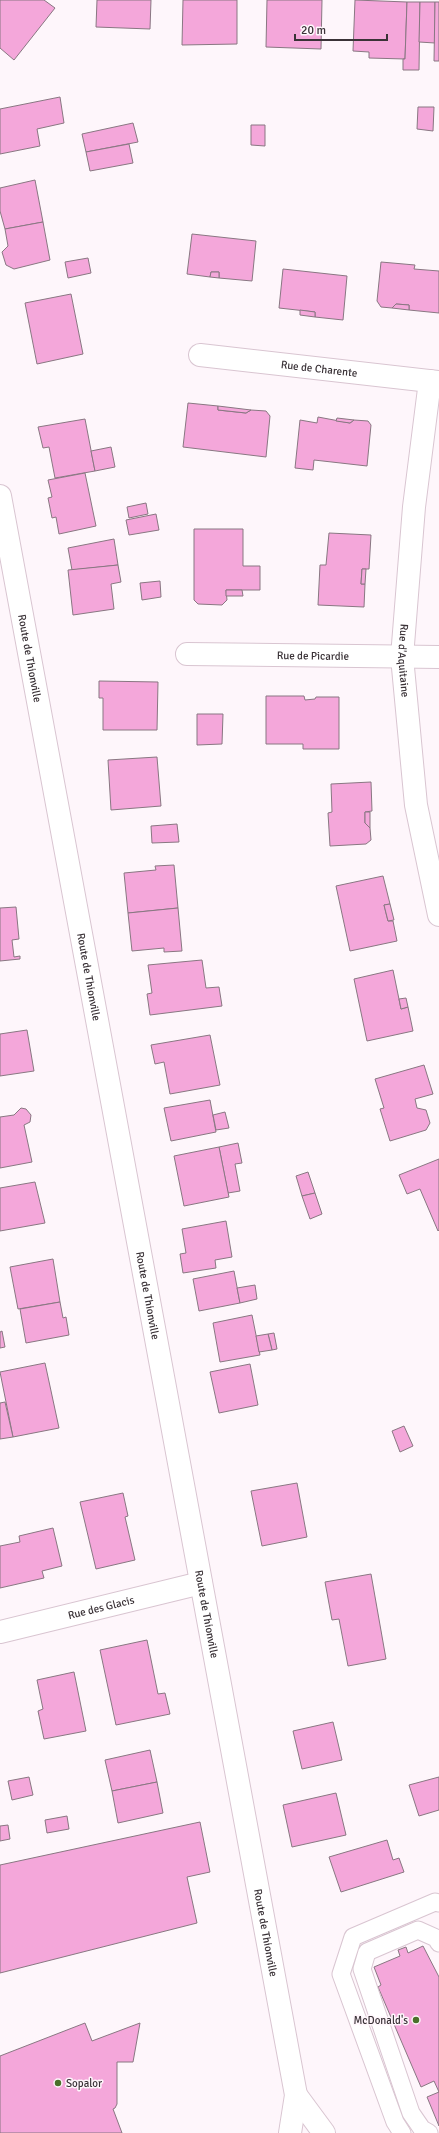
<svg xmlns="http://www.w3.org/2000/svg" width="439" height="2133" viewBox="0 0 439 2133" font-family="Signika,sans-serif">
<rect width="100%" height="100%" fill="#fef6fb"/>
<g fill="#f4a7da" stroke="#897782">
<path d="M0,0H44L55,8L14,60L0,48Z"/>
<path d="M97,0H151L150,29L96,27Z"/>
<path d="M183,0H237V44L182,45Z"/>
<path d="M267,0H322L321,49L266,47Z"/>
<path d="M355,0L407,2L405,59L369,58V52L353,51Z"/>
<path d="M407,2H420L419,70H403V59H405Z"/>
<path d="M420,2H435V43L419,42Z"/>
<path d="M435,2H439V61H434Z"/>
<path d="M60,97L64,123L37,129L40,146L0,154V109Z"/>
<path d="M418,107H434L433,131L417,129Z"/>
<path d="M133,123L138,142L86,152L82,134Z"/>
<path d="M251,125H265V146L251,145Z"/>
<path d="M129,144L133,163L90,171L86,152Z"/>
<path d="M35,180L43,222L5,229L0,211V188Z"/>
<path d="M43,222L50,260L14,269L6,265L2,252L8,246L5,229Z"/>
<path d="M192,234L256,241L252,281L219,278V272H211L210,277L187,274Z"/>
<path d="M88,258L91,273L68,278L65,262Z"/>
<path d="M381,262L415,265L414,269L439,271V313L409,310V305L396,304L392,308L381,307L377,301Z"/>
<path d="M283,269L347,276L343,320L315,317V312L279,308Z"/>
<path d="M211,272H219V278L210,277Z"/>
<path d="M71,294L83,354L37,364L25,303Z"/>
<path d="M396,304L409,305V310L392,308Z"/>
<path d="M300,310L315,312V317L300,315Z"/>
<path d="M188,403L218,406V410L246,413L251,410L266,411L270,416L266,457L183,447Z"/>
<path d="M218,406L251,410L246,413L218,410Z"/>
<path d="M318,417L350,423L354,420L368,421L371,425L367,466L314,460L313,470L295,468L300,420L317,423Z"/>
<path d="M337,418L354,420L350,423L336,421Z"/>
<path d="M85,419L95,471L55,478L49,447L43,448L38,427Z"/>
<path d="M111,447L115,467L95,471L91,451Z"/>
<path d="M85,473L96,526L59,534L56,517L52,518L48,498L52,497L48,480Z"/>
<path d="M146,503L148,514L129,518L127,507Z"/>
<path d="M156,514L159,530L129,535L126,520Z"/>
<path d="M194,529H243V566H260V590H226L227,600L222,605L198,604L194,600Z"/>
<path d="M329,533L371,535L369,569H362L361,584H365L364,607L318,605L320,565H326Z"/>
<path d="M114,539L118,565L72,570L68,548Z"/>
<path d="M118,565L121,582L111,584L114,609L73,615L68,570Z"/>
<path d="M362,569H366L365,584H361Z"/>
<path d="M160,581L161,597L142,600L140,583Z"/>
<path d="M226,590H242L243,596H226Z"/>
<path d="M99,681L158,682L157,730H103V698H99Z"/>
<path d="M266,696H304L305,700L315,699L316,697H339V749H303V744H266Z"/>
<path d="M197,714H223L222,744L197,745Z"/>
<path d="M157,757L161,806L111,810L108,760Z"/>
<path d="M371,782L372,811L365,812V823L370,828L371,840L366,844L330,846L328,813L332,812L331,784Z"/>
<path d="M365,812H370V828L365,823Z"/>
<path d="M177,824L179,842L152,843L151,826Z"/>
<path d="M174,865L178,908L128,913L124,873L156,870L155,866Z"/>
<path d="M383,876L390,904L384,905L388,921H393L397,941L350,951L336,886Z"/>
<path d="M390,904L394,920L388,921L384,905Z"/>
<path d="M16,907L19,939L12,940L14,957L20,956V959L0,961V908Z"/>
<path d="M178,908L182,951L164,952V948L132,951L128,913Z"/>
<path d="M202,960L206,988L219,987L222,1006L150,1015L147,994L152,993L148,965Z"/>
<path d="M393,970L401,1009L408,1007L413,1031L367,1041L354,979Z"/>
<path d="M406,998L408,1007L401,1009L399,999Z"/>
<path d="M27,1030L34,1071L0,1076V1034Z"/>
<path d="M210,1035L220,1085L170,1094L164,1062L155,1064L151,1045Z"/>
<path d="M424,1065L433,1094L415,1099L417,1108L426,1110L430,1123L426,1130L390,1141L380,1109L384,1108L375,1079Z"/>
<path d="M210,1100L216,1132L171,1141L164,1108Z"/>
<path d="M21,1108L26,1109L31,1115L30,1122L24,1125L32,1162L0,1168V1117L14,1115Z"/>
<path d="M225,1112L229,1128L216,1130L213,1115Z"/>
<path d="M238,1143L242,1163L235,1164L240,1191L228,1193L219,1147Z"/>
<path d="M219,1147L229,1197L184,1206L174,1156Z"/>
<path d="M439,1159V1230L438,1231L420,1189L407,1194L399,1175Z"/>
<path d="M308,1172L315,1193L302,1196L296,1176Z"/>
<path d="M35,1182L45,1223L0,1231V1188Z"/>
<path d="M315,1193L322,1214L310,1219L302,1196Z"/>
<path d="M226,1221L232,1257L215,1260L216,1268L183,1273L180,1254L186,1253L182,1229Z"/>
<path d="M53,1259L60,1302L18,1309L10,1267Z"/>
<path d="M234,1271L240,1303L199,1311L193,1279Z"/>
<path d="M255,1285L257,1299L240,1303L237,1288Z"/>
<path d="M60,1302L63,1318L66,1317L69,1335L26,1343L20,1309Z"/>
<path d="M252,1315L260,1355L220,1362L213,1323Z"/>
<path d="M2,1331L5,1347L0,1348V1332Z"/>
<path d="M274,1333L277,1349L272,1350L268,1334Z"/>
<path d="M268,1334L272,1350L259,1352L256,1336Z"/>
<path d="M45,1363L59,1428L13,1437L0,1372Z"/>
<path d="M250,1364L258,1405L219,1413L210,1372Z"/>
<path d="M5,1402L13,1437L0,1439V1403Z"/>
<path d="M404,1426L413,1446L400,1452L392,1431Z"/>
<path d="M297,1483L307,1537L262,1546L251,1491Z"/>
<path d="M123,1493L128,1516L125,1517L135,1560L96,1569L80,1502Z"/>
<path d="M53,1528L62,1566L42,1571L44,1578L0,1588V1546L20,1542L19,1536Z"/>
<path d="M371,1574L386,1659L348,1666L339,1619L332,1620L325,1582Z"/>
<path d="M147,1640L158,1694L165,1693L170,1714L116,1725L100,1650Z"/>
<path d="M74,1672L86,1731L44,1739L38,1711L43,1709L37,1680Z"/>
<path d="M333,1722L342,1760L302,1769L293,1731Z"/>
<path d="M150,1750L157,1782L112,1791L105,1760Z"/>
<path d="M29,1777L33,1795L12,1800L8,1781Z"/>
<path d="M439,1777V1810L419,1816L409,1785Z"/>
<path d="M157,1782L163,1813L118,1823L112,1791Z"/>
<path d="M336,1793L346,1835L292,1847L283,1805Z"/>
<path d="M67,1816L69,1829L47,1833L45,1820Z"/>
<path d="M200,1822L210,1872L187,1877L197,1923L0,1973V1865Z"/>
<path d="M8,1825L10,1839L0,1841V1826Z"/>
<path d="M387,1840L393,1860L399,1858L404,1872L341,1892L329,1857Z"/>
<path d="M423,1946L439,1977V2126L427,2097L439,2092L434,2081L421,2087L378,1987L381,1985L374,1967L400,1956L398,1950L406,1947L408,1953Z"/>
<path d="M85,2023L92,2041L140,2023L133,2062H117V2104L115,2108L113,2109L122,2133H0V2056Z"/>
</g>
<g fill="none" stroke-linecap="round" stroke-linejoin="round">
<g stroke="#d9c5d1" stroke-width="19">
<g id="service">
<path d="M402,2133L395,2122L341,1974L353,1937L435,1902L439,1903"/>
<path d="M429,2133L422,2129L411,2113L362,1969L367,1952L418,1930L436,1938L439,1943"/>
</g>
</g>
<g stroke="#d9c5d1" stroke-width="24">
<g id="minor">
<path id="s1" d="M200,355L439,382"/>
<path id="s2" d="M430,381L414,507L402,657L416,805L439,915"/>
<path id="s3" d="M0,496L296,2095L290,2133"/>
<path id="s4" d="M187,654L439,657"/>
<path id="s5" d="M0,1632L201,1583"/>
<path d="M296,2095L324,2133"/>
</g>
</g>
<use href="#service" stroke="#fff" stroke-width="17"/>
<use href="#minor" stroke="#fff" stroke-width="22"/>
</g>
<g fill="#4a702a" stroke="#fef6fb" stroke-width="1.5">
<circle cx="416" cy="2020" r="4"/>
<circle cx="58" cy="2083" r="4"/>
</g>
<g text-anchor="middle" stroke-width="3" stroke-linejoin="round" paint-order="stroke">
<g font-size="11" fill="#3a3237" stroke="#fef6fb">
<text dy="4" stroke="none"><textPath href="#s1" startOffset="120">Rue de Charente</textPath></text>
<text dy="4" stroke="none"><textPath href="#s4" startOffset="126">Rue de Picardie</textPath></text>
<text dy="4" stroke="none"><textPath href="#s3" startOffset="165">Route de Thionville</textPath></text>
<text dy="4" stroke="none"><textPath href="#s2" startOffset="281">Rue d'Aquitaine</textPath></text>
<text dy="4" stroke="none"><textPath href="#s3" startOffset="489">Route de Thionville</textPath></text>
<text dy="4" stroke="none"><textPath href="#s3" startOffset="813">Route de Thionville</textPath></text>
<text dy="4" stroke="none"><textPath href="#s5" startOffset="104">Rue des Glacis</textPath></text>
<text dy="4" stroke="none"><textPath href="#s3" startOffset="1137">Route de Thionville</textPath></text>
<text dy="4" stroke="none"><textPath href="#s3" startOffset="1461">Route de Thionville</textPath></text>
</g>
<g font-size="11" fill="#3a3237" stroke="#fef6fb" text-anchor="end">
<text x="408" y="2024">McDonald's</text>
<text x="66" y="2087" text-anchor="start">Sopalor</text>
</g>
</g>
<path d="M295 34v6h92v-6" fill="none" stroke="#3a3237" stroke-width="2"/>
<text x="301" y="34" font-size="12" fill="#3a3237" stroke="#fef6fb" stroke-width="3" paint-order="stroke">20 m</text>
</svg>
